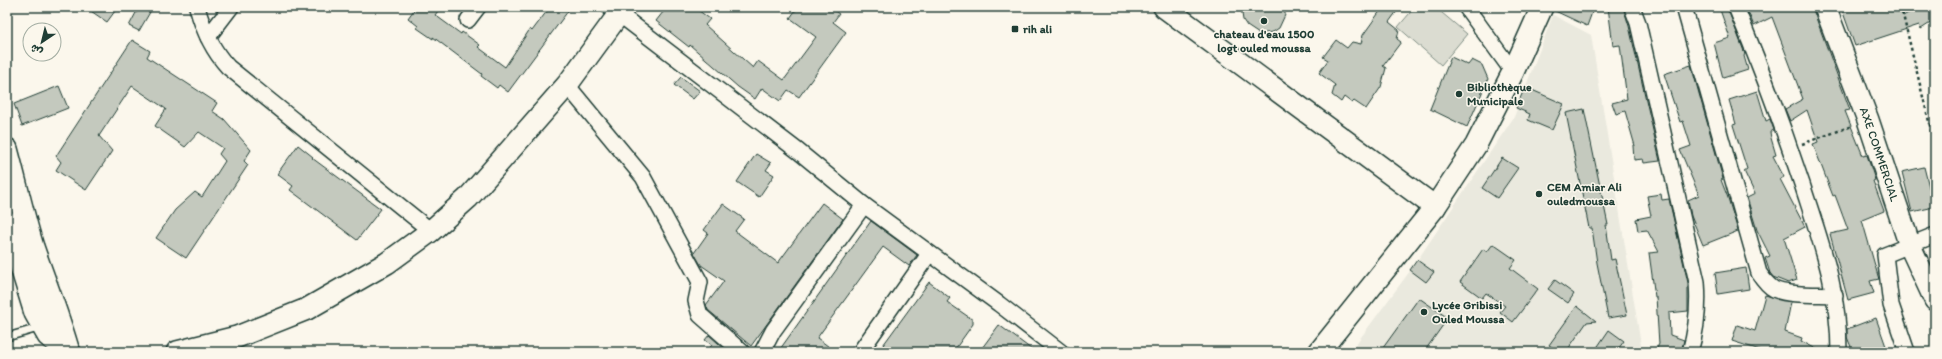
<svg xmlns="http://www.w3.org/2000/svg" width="1942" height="359" viewBox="0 0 1942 359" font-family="Itim,'Playpen Sans Arabic',sans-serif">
<rect width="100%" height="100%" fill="#fbf7ec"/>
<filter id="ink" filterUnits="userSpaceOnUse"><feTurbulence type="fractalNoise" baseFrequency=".025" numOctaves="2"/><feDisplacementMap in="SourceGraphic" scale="8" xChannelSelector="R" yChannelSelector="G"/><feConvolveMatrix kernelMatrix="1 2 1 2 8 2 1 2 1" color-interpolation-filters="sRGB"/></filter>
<g filter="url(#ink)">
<path fill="#eae9de" d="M1553,15L1591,35L1641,345L1638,352H1350L1410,271L1514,117Z"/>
<path fill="#dbdcd1" stroke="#7d8c82" d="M1415,7H1435L1467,34L1441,65L1398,27Z"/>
<g fill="#c4c9be" stroke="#1f3d34">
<path d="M85,7H118L107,22Z"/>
<path d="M139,7H153L139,31L129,26Z"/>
<path d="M416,7H441L435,15L461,34L462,32L480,45L478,47L505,67L530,29L532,31L550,7H571L508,92L499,85L497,88L481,76L482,74L433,37V39L417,28L418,26L408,18Z"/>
<path d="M667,7H694L710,19L705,25L753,68L758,61L784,80L816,37L790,18L798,7H829L839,14L833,22L846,32L799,97L788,90L780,101L762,88L755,99L738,87L690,45L689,47L656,21Z"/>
<path d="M1241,7H1285V15L1279,28L1273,32L1259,34L1247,26L1243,20Z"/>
<path d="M1383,7H1400L1389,22L1399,30L1397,39L1401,42L1383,66L1386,68L1381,87L1366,109L1354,101L1352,103L1344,97L1341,102L1332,95L1335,85L1319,73L1328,60L1323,57L1336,40L1347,48L1352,42L1361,44L1363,35Z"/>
<path d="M1554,7H1594L1587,26L1553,10Z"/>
<path d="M1608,7H1623L1629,26L1660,161L1644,163L1643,159L1634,160L1633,146H1635L1625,111L1616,114L1612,103L1627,99L1620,45L1613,46Z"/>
<path d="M1719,7H1727L1745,54L1744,56L1748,70L1723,78L1714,43L1730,38Z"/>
<path d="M1746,7H1812L1850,110L1845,111L1863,156L1867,155L1875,180L1873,181L1884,211L1862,220L1878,276L1879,279L1870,281L1874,293L1848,300L1830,234L1848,230L1835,195L1833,196L1813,144L1818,142L1807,110L1790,121L1785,109L1803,99L1772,17L1754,26Z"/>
<path d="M1841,7H1897L1903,16L1919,7H1935V20L1921,29L1919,25L1855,46Z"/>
<path d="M132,40L150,51L147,57L217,103L212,111L224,119L251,150L244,161L248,165L186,258L156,238L175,210L195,192L202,197L225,161L219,154L223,148L199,132L185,147L155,126L166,109L132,86L99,136L112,151L86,190L56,170L61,162L56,156Z"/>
<path d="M1451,57L1468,65L1472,60L1482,65L1488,79L1467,127L1430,109Z"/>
<path d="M1691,65L1723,179L1721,180L1728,198L1738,231L1703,245L1691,216L1688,200L1699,195L1680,150L1691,146L1683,121L1680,122L1664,74Z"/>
<path d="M681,77L700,91L693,99L674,85Z"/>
<path d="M59,86L68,108L22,126L14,104Z"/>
<path d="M1525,87L1564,104L1552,130L1528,120L1530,114L1516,108Z"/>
<path d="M1757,91L1766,121L1770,119L1774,130L1770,132L1771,138L1776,155L1773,156L1784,177L1780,179L1805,227L1784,238L1797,280L1788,283L1773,277L1770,273L1765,258L1770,256L1757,230L1747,198L1755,194L1744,171L1747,169L1733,125L1736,124L1729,100Z"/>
<path d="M1584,109L1608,225H1606L1611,260L1615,259L1627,315L1608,318L1597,263L1592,228H1589L1566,113Z"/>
<path d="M298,145L313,157L312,158L381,209L357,240L290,190L293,186L277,174Z"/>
<path d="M756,154L771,163L766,170L774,175L759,197L737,182Z"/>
<path d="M1502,158L1518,168L1497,198L1482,188Z"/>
<path d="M1924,167L1934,207L1912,212L1902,172Z"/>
<path d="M1661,194L1662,200L1669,199L1688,283V311L1669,313L1670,335L1684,340L1681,352H1655L1659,344L1656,297H1655L1649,253L1659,252L1647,230L1638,231L1636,219L1651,216L1647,196Z"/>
<path d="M822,203L843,219L751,346L708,310L706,305L724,281L701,265L694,253L708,233L704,230L723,204L744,219L735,231L778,263Z"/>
<path d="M871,221L917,255L909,266L883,247L817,338L836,352H778Z"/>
<path d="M1493,244L1516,260L1510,268L1538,289L1513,322L1500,312L1505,306L1486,293L1482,298L1460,282L1483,249L1487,252Z"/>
<path d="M1417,260L1434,272L1426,282L1410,270Z"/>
<path d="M1746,268L1749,289L1718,294L1715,273Z"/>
<path d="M1555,280L1574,294L1568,303L1548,289Z"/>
<path d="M929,282L950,298L947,302L973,320V324L953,352H878Z"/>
<path d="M1765,295L1791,302L1785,332L1802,338L1801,341L1822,352H1766L1732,341L1737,325L1755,331Z"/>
<path d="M1419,298L1448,318L1424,352H1380Z"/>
<path d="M1577,306L1596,321L1587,322L1566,352H1559L1549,345Z"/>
<path d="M1876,318L1888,352H1853L1847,337V329Z"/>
<path d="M999,325L1035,352H979Z"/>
<path d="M1609,330L1624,341L1616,352H1594Z"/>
<path d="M709,335L727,351L726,352H706L712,345L705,340Z"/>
</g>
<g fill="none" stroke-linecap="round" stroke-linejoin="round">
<g stroke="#1f3d34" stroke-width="10">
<path id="lane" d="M7,337L42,327"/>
</g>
<g stroke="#1f3d34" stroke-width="18">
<g id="street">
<path d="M197,7C203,29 212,50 228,67L431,231"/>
<path d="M610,7L798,151L864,205L999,304L1061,352"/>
<path d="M1466,7L1513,72"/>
<path d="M1632,7L1638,23L1697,282C1699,307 1697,328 1690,352"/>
<path d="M1684,7L1759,273C1763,279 1767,285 1774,289C1788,296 1818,294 1835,295"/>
<path d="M1736,7C1760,65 1782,124 1802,184C1821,243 1839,289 1839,352"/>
<path d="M468,20L478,7"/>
<path d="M208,37L231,7"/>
<path d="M567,85L643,177L700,282L696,301L700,315L742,352"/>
<path d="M762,352L773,331L864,205"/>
<path d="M860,352L929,254"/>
<path d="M1907,352L1891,305L1885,255L1935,235"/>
</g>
</g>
<g stroke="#1f3d34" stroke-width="24">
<g id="secondary">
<path d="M1164,7L1435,207"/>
<path id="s1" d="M1825,7L1868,120L1910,246L1935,300"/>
<path d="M7,149C16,182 23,215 33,247C45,282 59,316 69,352"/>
<path d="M7,222L35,313L48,336L70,352"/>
<path d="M177,352L237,337L307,309L387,263L431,231L468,198L567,85L624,7"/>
<path d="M1319,352L1435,207L1476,145L1513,72L1542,7"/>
</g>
</g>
<g stroke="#1f3d34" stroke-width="2.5" stroke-dasharray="3 3" stroke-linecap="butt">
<path d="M1901,7L1935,146"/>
<path d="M1802,144L1852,126"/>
</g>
<use href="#lane" stroke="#fbf7ec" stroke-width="7"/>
<use href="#street" stroke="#fbf7ec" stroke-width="15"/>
<use href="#secondary" stroke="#fbf7ec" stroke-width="21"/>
</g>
</g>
<g fill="#1f3d34" stroke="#fbf7ec" stroke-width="1.5">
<circle cx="1264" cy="21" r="4"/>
<rect x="1011" y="25" width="8" height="8" rx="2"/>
<circle cx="1459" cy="94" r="4"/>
<circle cx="1539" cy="194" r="4"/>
<circle cx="1424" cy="312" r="4"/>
</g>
<g text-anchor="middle" stroke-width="3" stroke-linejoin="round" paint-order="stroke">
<g font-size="12" font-weight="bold" fill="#1f3d34" stroke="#fbf7ec" text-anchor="start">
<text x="1023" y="33">rih ali</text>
<text x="1264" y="38" text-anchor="middle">chateau d'eau 1500<tspan x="1264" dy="14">logt ouled moussa</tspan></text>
<text x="1467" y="91">Bibliothèque<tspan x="1467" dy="14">Municipale</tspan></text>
<text x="1547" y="191">CEM Amiar Ali<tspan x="1547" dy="14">ouledmoussa</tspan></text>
<text x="1432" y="309">Lycée Gribissi<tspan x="1432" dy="14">Ouled Moussa</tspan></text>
</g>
<g font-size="12" fill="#1f3d34" stroke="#fbf7ec">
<text dy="4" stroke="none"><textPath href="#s1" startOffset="157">AXE COMMERCIAL</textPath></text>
</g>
</g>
<rect width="1942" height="359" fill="none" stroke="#fbf7ec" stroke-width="24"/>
<rect x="12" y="12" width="1918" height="335" fill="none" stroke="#1f3d34" stroke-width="1.5" filter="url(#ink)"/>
<g transform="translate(42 42) rotate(215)"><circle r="19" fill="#fbf7ec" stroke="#a3ada2"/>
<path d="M0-3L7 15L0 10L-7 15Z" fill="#1f3d34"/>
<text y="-6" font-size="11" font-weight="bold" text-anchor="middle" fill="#1f3d34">ش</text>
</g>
</svg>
